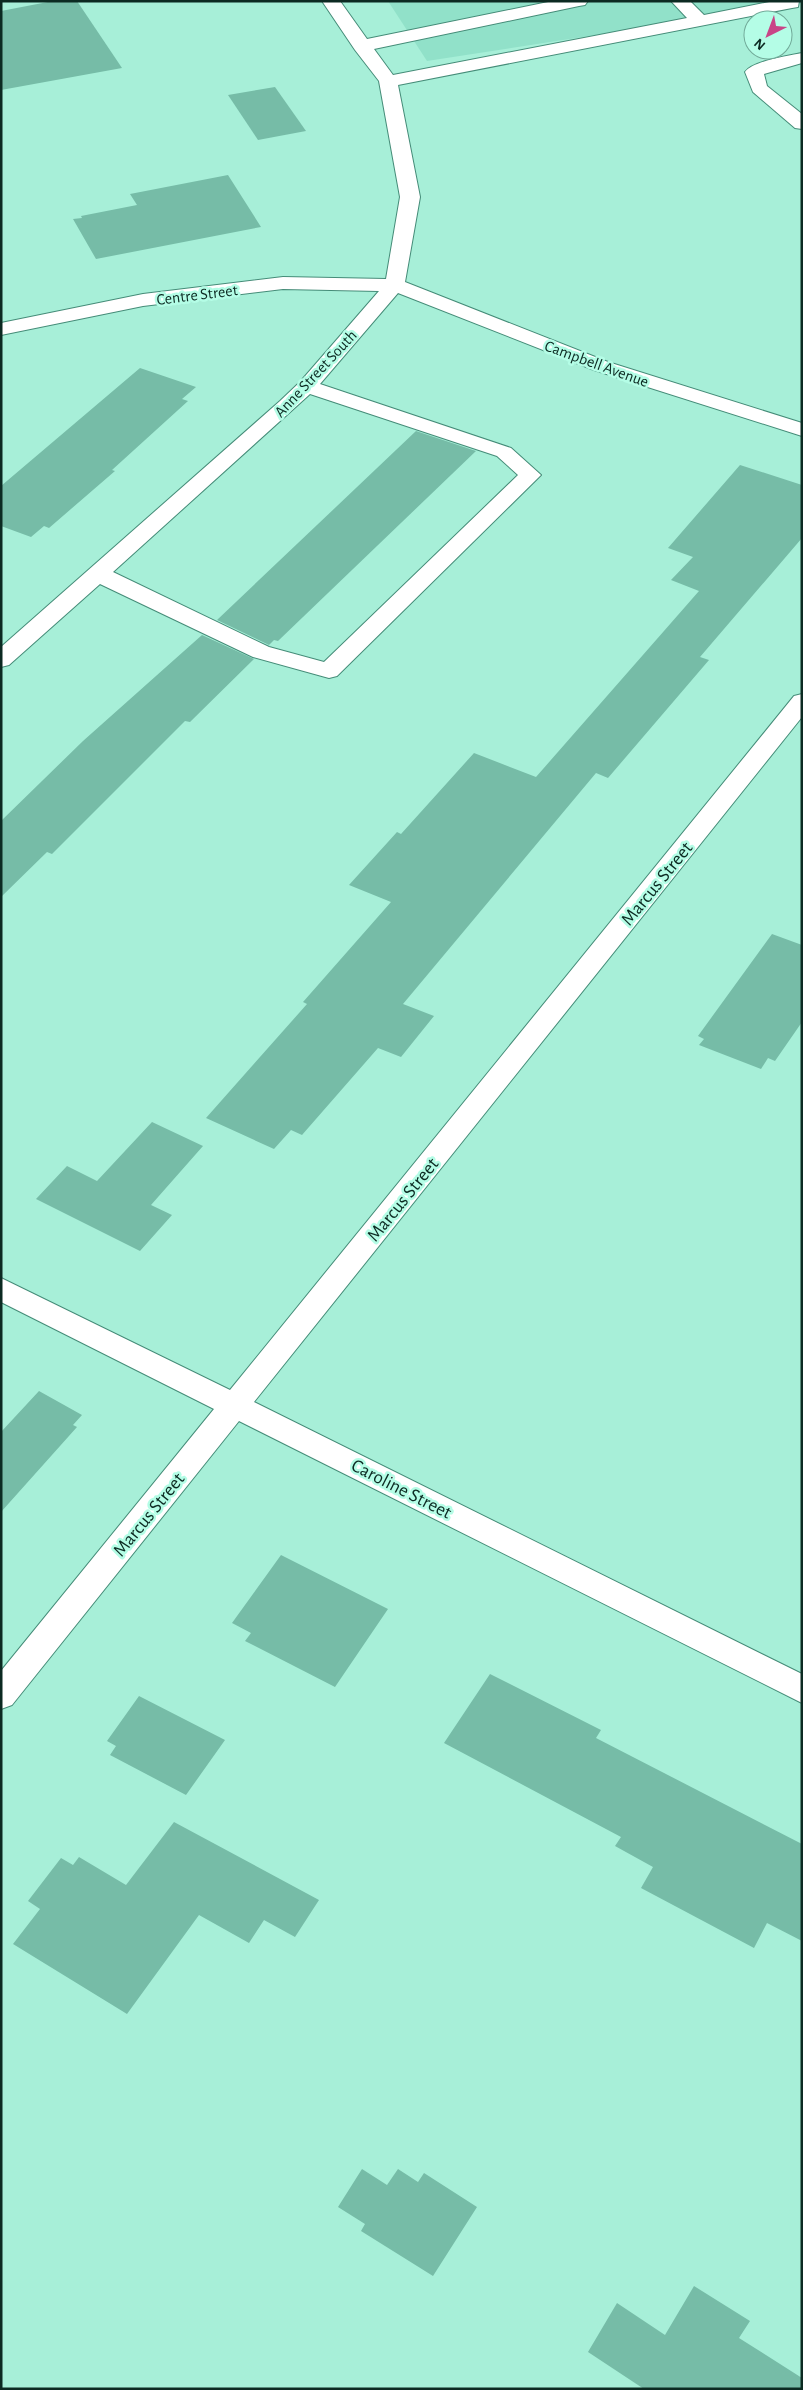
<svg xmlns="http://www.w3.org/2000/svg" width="803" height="2390" viewBox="0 0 803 2390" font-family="'Alegreya Sans',sans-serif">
<rect width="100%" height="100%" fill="#a7efd8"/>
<path fill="#91e1c9" d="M388,1H802V3L427,61Z"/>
<g fill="#76bca7">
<path d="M53,1H77L122,68L1,90V11Z"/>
<path d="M275,87L306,131L258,140L228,95Z"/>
<path d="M228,175L261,227L96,259L73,219L82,218L81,216L137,205L130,194Z"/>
<path d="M140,368L196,387L182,399L188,401L112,470L115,471L49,528L44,526L31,537L1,526V486Z"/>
<path d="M416,431L476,451L278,641L274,640L269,645L217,620Z"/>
<path d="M740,465L802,485V538L700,657L709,660L608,778L596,773L403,1004L434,1016L401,1057L378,1048L302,1135L291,1130L274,1149L206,1118L307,1004L303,1002L391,902L349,885L397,832L401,834L474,753L536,777L699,591L671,580L693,557L668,548Z"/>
<path d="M202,635L254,659L190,722L185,721L52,854L47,852L1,897V821L83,741Z"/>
<path d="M772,934L802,945V1022L775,1061L768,1058L761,1069L699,1045L704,1039L698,1036Z"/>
<path d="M152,1122L203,1146L151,1205L172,1215L140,1251L36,1199L67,1166L97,1181Z"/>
<path d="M39,1391L82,1415L73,1425L77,1427L1,1512V1432Z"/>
<path d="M281,1555L388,1609L335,1687L245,1641L251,1633L232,1623Z"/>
<path d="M490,1674L601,1730L596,1738L802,1844V1941L767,1923L754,1948L641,1888L653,1867L615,1846L621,1837L444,1743Z"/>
<path d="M139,1696L225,1740L186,1795L110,1755L116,1746L107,1741Z"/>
<path d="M174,1822L319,1900L295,1937L264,1920L249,1943L199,1915L127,2014L13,1944L40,1909L28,1901L61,1858L73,1865L79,1857L126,1885Z"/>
<path d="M362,2169L387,2185L398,2169L418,2182L424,2173L477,2207L433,2276L361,2231L365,2224L338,2207Z"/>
<path d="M694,2286L750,2321L739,2338L802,2378V2389H644L588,2352L617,2303L665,2335Z"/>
</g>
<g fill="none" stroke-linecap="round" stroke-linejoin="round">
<g stroke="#458c78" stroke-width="2">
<g id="minor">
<path d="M322,1H340L367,39L553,1H588L585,5L579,6L374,49L393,75L687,18L671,1H690L704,15L774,1H799L798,7L792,8L398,85L420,197L405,282L608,362L802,423V436L594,370L398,293L320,384L511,448L541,475L337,676L329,678L253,657L100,584L9,665L1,667V647L280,401L300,382L379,291L283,289L143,306L1,335V323L143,294L283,277L386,279L400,197L379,81L355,50ZM310,394L497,456L518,475L324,662L269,647L113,572Z"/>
<path d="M802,53V63L764,74L767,86L802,114V129L795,128L753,92L745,72C753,61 788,56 802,53Z"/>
<path d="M802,694V717L254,1402L802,1674V1703L239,1421L12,1705L1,1709V1671L214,1409L1,1302V1278L230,1390L794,696Z"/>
</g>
</g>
<use href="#minor" fill="#fff" fill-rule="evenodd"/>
</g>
<g text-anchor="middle" stroke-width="5" stroke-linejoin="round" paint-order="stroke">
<g font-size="16" fill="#0c2a22" stroke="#b4fde6">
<text transform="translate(197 294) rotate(-7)" y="6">Centre Street</text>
<text transform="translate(597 363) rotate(20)" y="6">Campbell Avenue</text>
<text transform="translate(315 373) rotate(-47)" y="6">Anne Street South</text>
</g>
<g font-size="19" fill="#0c2a22" stroke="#b4fde6">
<text transform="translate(656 883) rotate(-51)" y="7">Marcus Street</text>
<text transform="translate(402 1199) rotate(-51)" y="7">Marcus Street</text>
<text transform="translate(402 1488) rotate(27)" y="7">Caroline Street</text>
<text transform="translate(148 1514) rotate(-51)" y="7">Marcus Street</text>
</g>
</g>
<rect width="803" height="2390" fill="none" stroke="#0c2a22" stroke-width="5"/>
<g transform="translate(768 35) rotate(222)"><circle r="24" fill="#b4fde6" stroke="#71a998"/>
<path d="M0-4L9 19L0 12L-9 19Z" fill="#c94487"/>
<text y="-8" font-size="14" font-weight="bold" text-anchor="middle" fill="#0c2a22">N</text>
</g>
</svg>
